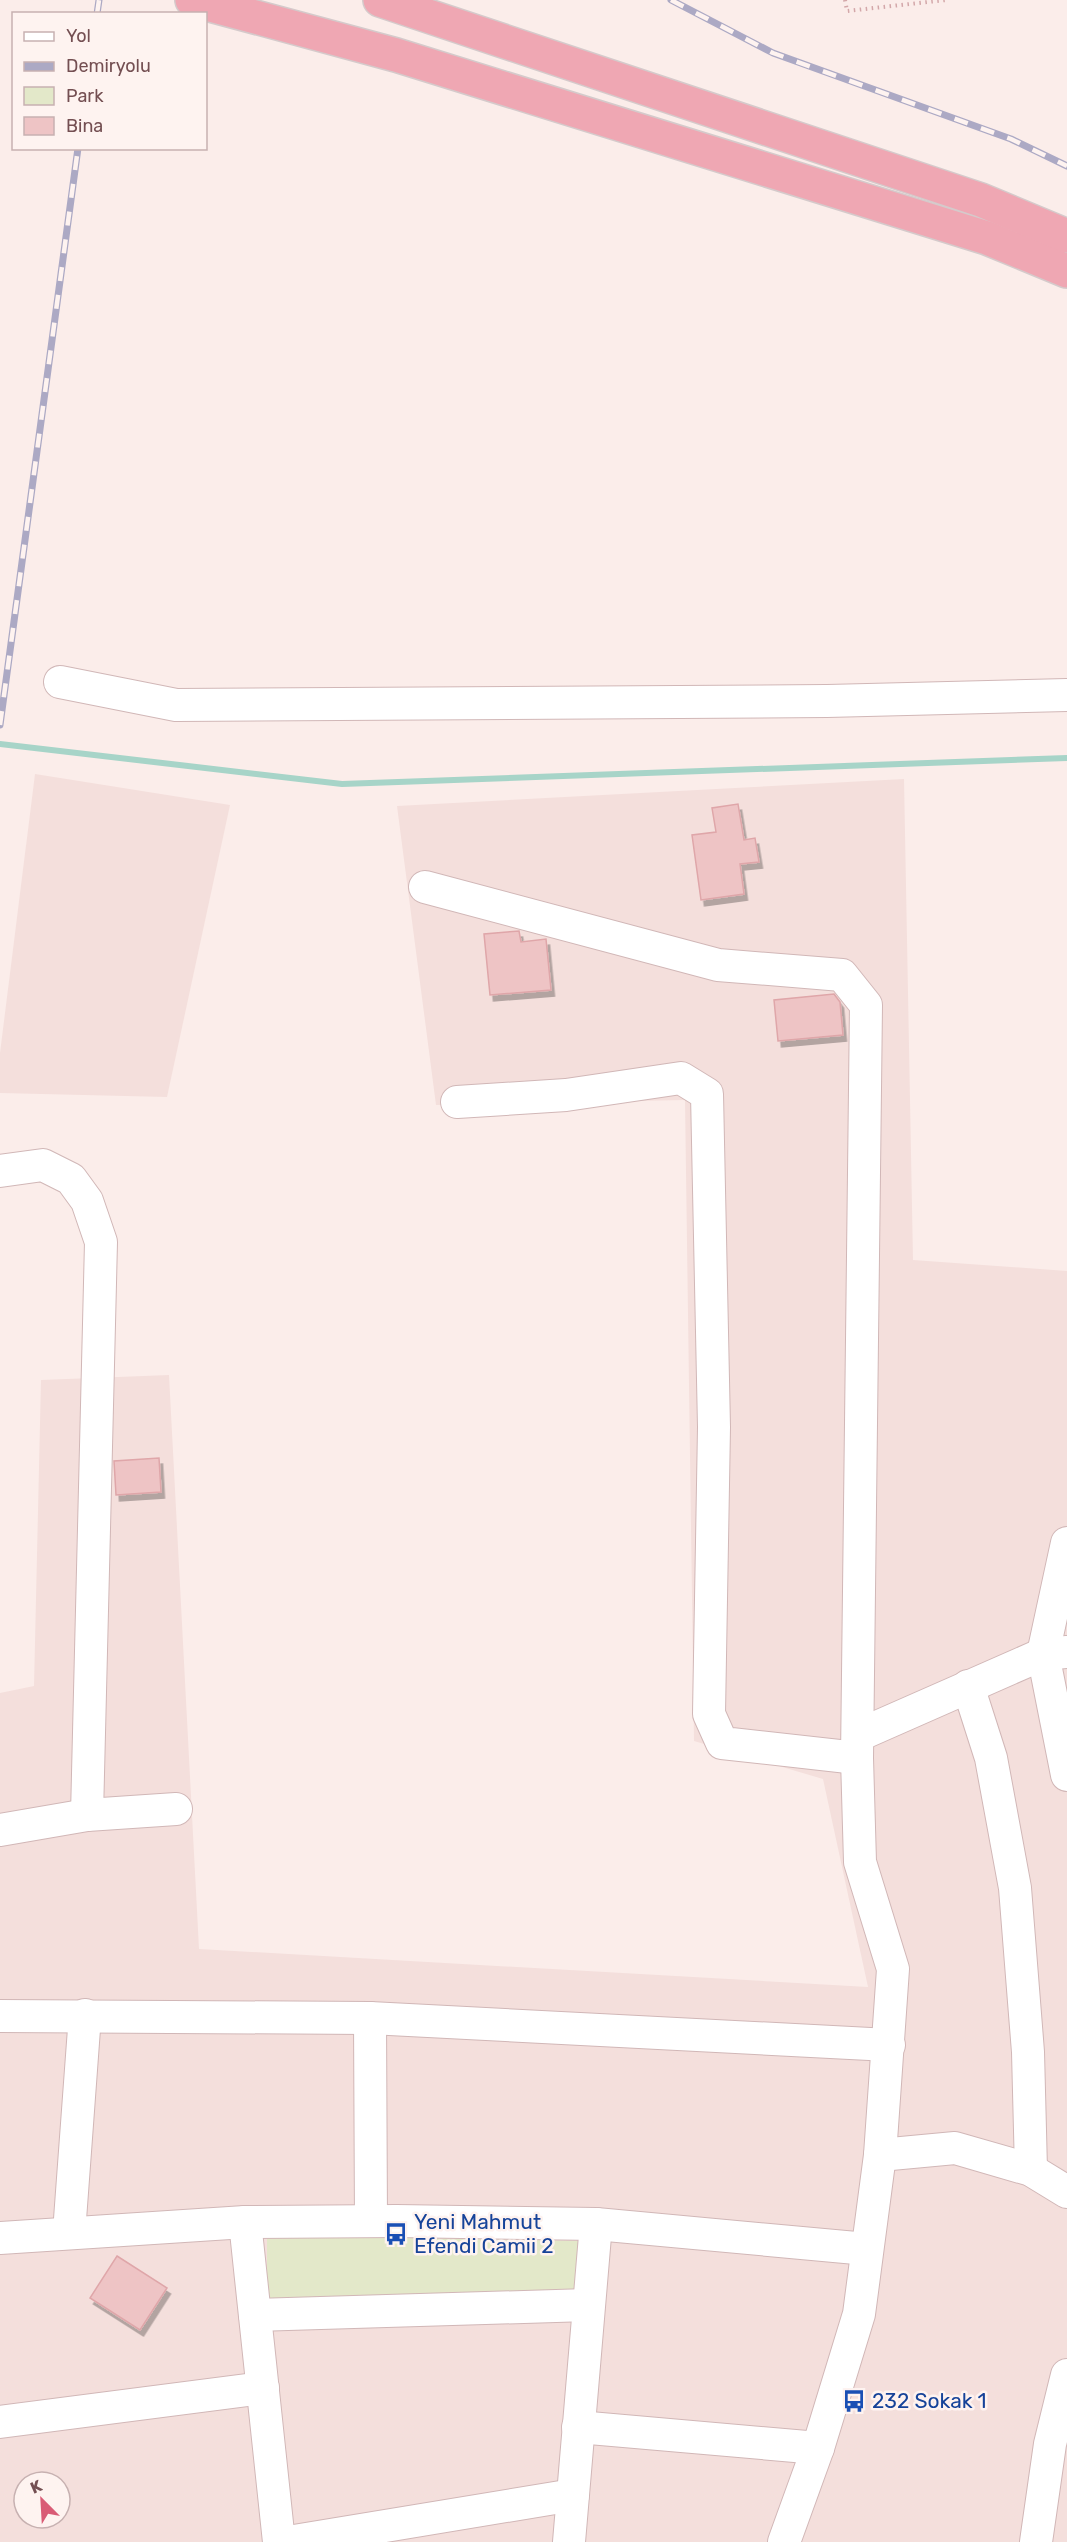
<svg xmlns="http://www.w3.org/2000/svg" width="1067" height="2542" viewBox="0 0 1067 2542" font-family="Rubik,sans-serif">
<defs>
<filter id="shadow"><feDropShadow dx="3.5" dy="6" stdDeviation="0" flood-color="#0004"/></filter>
</defs>
<rect width="100%" height="100%" fill="#fbedea"/>
<g fill="#f4dfdc" fill-rule="evenodd">
<path d="M35,774L230,805L167,1097L0,1093V1053Z"/>
<path d="M904,779L913,1260L1067,1271V2542H0V1693L34,1686L41,1380L169,1375L199,1949L868,1987L823,1779L694,1741L685,1100L436,1105L397,806ZM24,2482H60V2518H24Z"/>
</g>
<path fill="#e3e8c9" d="M267,2235L580,2241L578,2292L267,2306Z"/>
<g fill="none" stroke-linecap="round" stroke-linejoin="round">
<path stroke="#a7d4c8" stroke-width="6" d="M0,744L342,784L1067,758"/>
</g>
<g fill="#eec4c5" stroke="#dfa6a9" stroke-width="1.5" filter="url(#shadow)">
<path d="M738,804L744,840L755,838L759,862L740,864L744,894L701,900L692,835L716,832L712,808Z"/>
<path d="M519,931L521,942L546,939L551,990L490,995L484,934Z"/>
<path d="M834,994L840,1002L843,1035L778,1041L774,1000Z"/>
<path d="M159,1458L161,1492L116,1495L114,1461Z"/>
<path d="M117,2256L167,2288L140,2330L90,2298Z"/>
</g>
<g fill="none" stroke-linecap="round" stroke-linejoin="round">
<g stroke="#d1b7b7" stroke-width="34">
<g id="minor">
<path d="M60,682L176,705L827,701L1067,695"/>
<path d="M425,887L718,965L842,975L866,1005L857,1758L860,1862L893,1969L880,2155L859,2314L818,2448L784,2542"/>
<path d="M457,1102L566,1095L681,1078L707,1094L714,1427L709,1714L722,1743L857,1758"/>
<path d="M0,1171L43,1165L71,1179L87,1201L101,1242L87,1815"/>
<path d="M1067,1543L1043,1654L1067,1775"/>
<path d="M968,1686L991,1758L1015,1888L1028,2052L1031,2170"/>
<path d="M859,1735L1043,1654L1067,1652"/>
<path d="M0,1830L87,1815L176,1809"/>
<path d="M0,2016L370,2018L889,2045"/>
<path d="M370,2018L371,2221"/>
<path d="M880,2155L955,2148L1031,2170L1067,2192"/>
<path d="M245,2222L279,2542"/>
<path d="M69,2233L85,2015"/>
<path d="M0,2238L245,2222L397,2221L596,2224L867,2249"/>
<path d="M255,2315L588,2305"/>
<path d="M0,2422L263,2388"/>
<path d="M578,2427L818,2448"/>
<path d="M288,2542L573,2495"/>
<path d="M569,2542L596,2224"/>
<path d="M1036,2542L1050,2444L1067,2375"/>
</g>
</g>
<g stroke="#d5cacb" stroke-width="36">
<g id="highway">
<path d="M192,0L396,55L987,238L1067,271"/>
<path d="M380,0L981,200L1067,236"/>
</g>
</g>
<path stroke="#d3a7a9" stroke-width="4" stroke-dasharray="1.5 4.5" stroke-linecap="butt" d="M845,0L847,11L946,0"/>
<use href="#minor" stroke="#fff" stroke-width="32"/>
<use href="#highway" stroke="#efa7b3" stroke-width="33"/>
<g stroke="#aca9c4" stroke-width="7">
<g id="rail">
<path d="M671,0L773,53L1011,139L1067,166"/>
<path d="M97,14L99,0"/>
<path d="M0,725L78,148"/>
</g>
</g>
<use href="#rail" stroke="#fef3f0" stroke-width="4.5" stroke-dasharray="14" stroke-linecap="butt"/>
</g>
<defs>
<g id="bus-bare" transform="scale(1.8)"><path d="M-5-6H5V4H4V6H2V4H-2V6H-4V4H-5ZM-3.5-4V0h7V-4ZM-3.5 1.2v1.5H-2V1.2ZM2 1.2v1.5H3.5V1.2Z" fill="#1a4fb4" stroke="#fef3f0" stroke-width="2.5" paint-order="stroke"/></g>
</defs>
<g fill-rule="evenodd">
<use href="#bus-bare" x="396" y="2234"/>
<use href="#bus-bare" x="854" y="2401"/>
</g>
<g text-anchor="middle" stroke-width="5" stroke-linejoin="round" paint-order="stroke">
<g font-size="21" fill="#164399" stroke="#fef3f0" text-anchor="start">
<text x="414" y="2229">Yeni Mahmut<tspan x="414" dy="24">Efendi Camii 2</tspan></text>
<text x="872" y="2408">232 Sokak 1</text>
</g>
</g>
<rect x="12" y="12" width="195" height="138" fill="#fef3f0" stroke="#c7b1b1" stroke-width="1.5"/>
<rect x="24" y="32" width="30" height="9" fill="#ffffff" stroke="#c7b1b1" stroke-width="1.5"/>
<text x="66" y="42" font-size="18" fill="#744f52">Yol</text>
<rect x="24" y="62" width="30" height="9" fill="#aca9c4" stroke="#c7b1b1" stroke-width="1.5"/>
<text x="66" y="72" font-size="18" fill="#744f52">Demiryolu</text>
<rect x="24" y="87" width="30" height="18" fill="#e3e8c9" stroke="#c7b1b1" stroke-width="1.5"/>
<text x="66" y="102" font-size="18" fill="#744f52">Park</text>
<rect x="24" y="117" width="30" height="18" fill="#eec4c5" stroke="#c7b1b1" stroke-width="1.5"/>
<text x="66" y="132" font-size="18" fill="#744f52">Bina</text>
<g transform="translate(42 2500) rotate(336)"><circle r="28" fill="#fef3f0" stroke="#c7b1b1" stroke-width="1.5"/>
<path d="M0-4.5L10 22L0 15L-10 22Z" fill="#d95b75"/>
<text y="-9" font-size="16" font-weight="bold" text-anchor="middle" fill="#744f52">K</text>
</g>
</svg>
